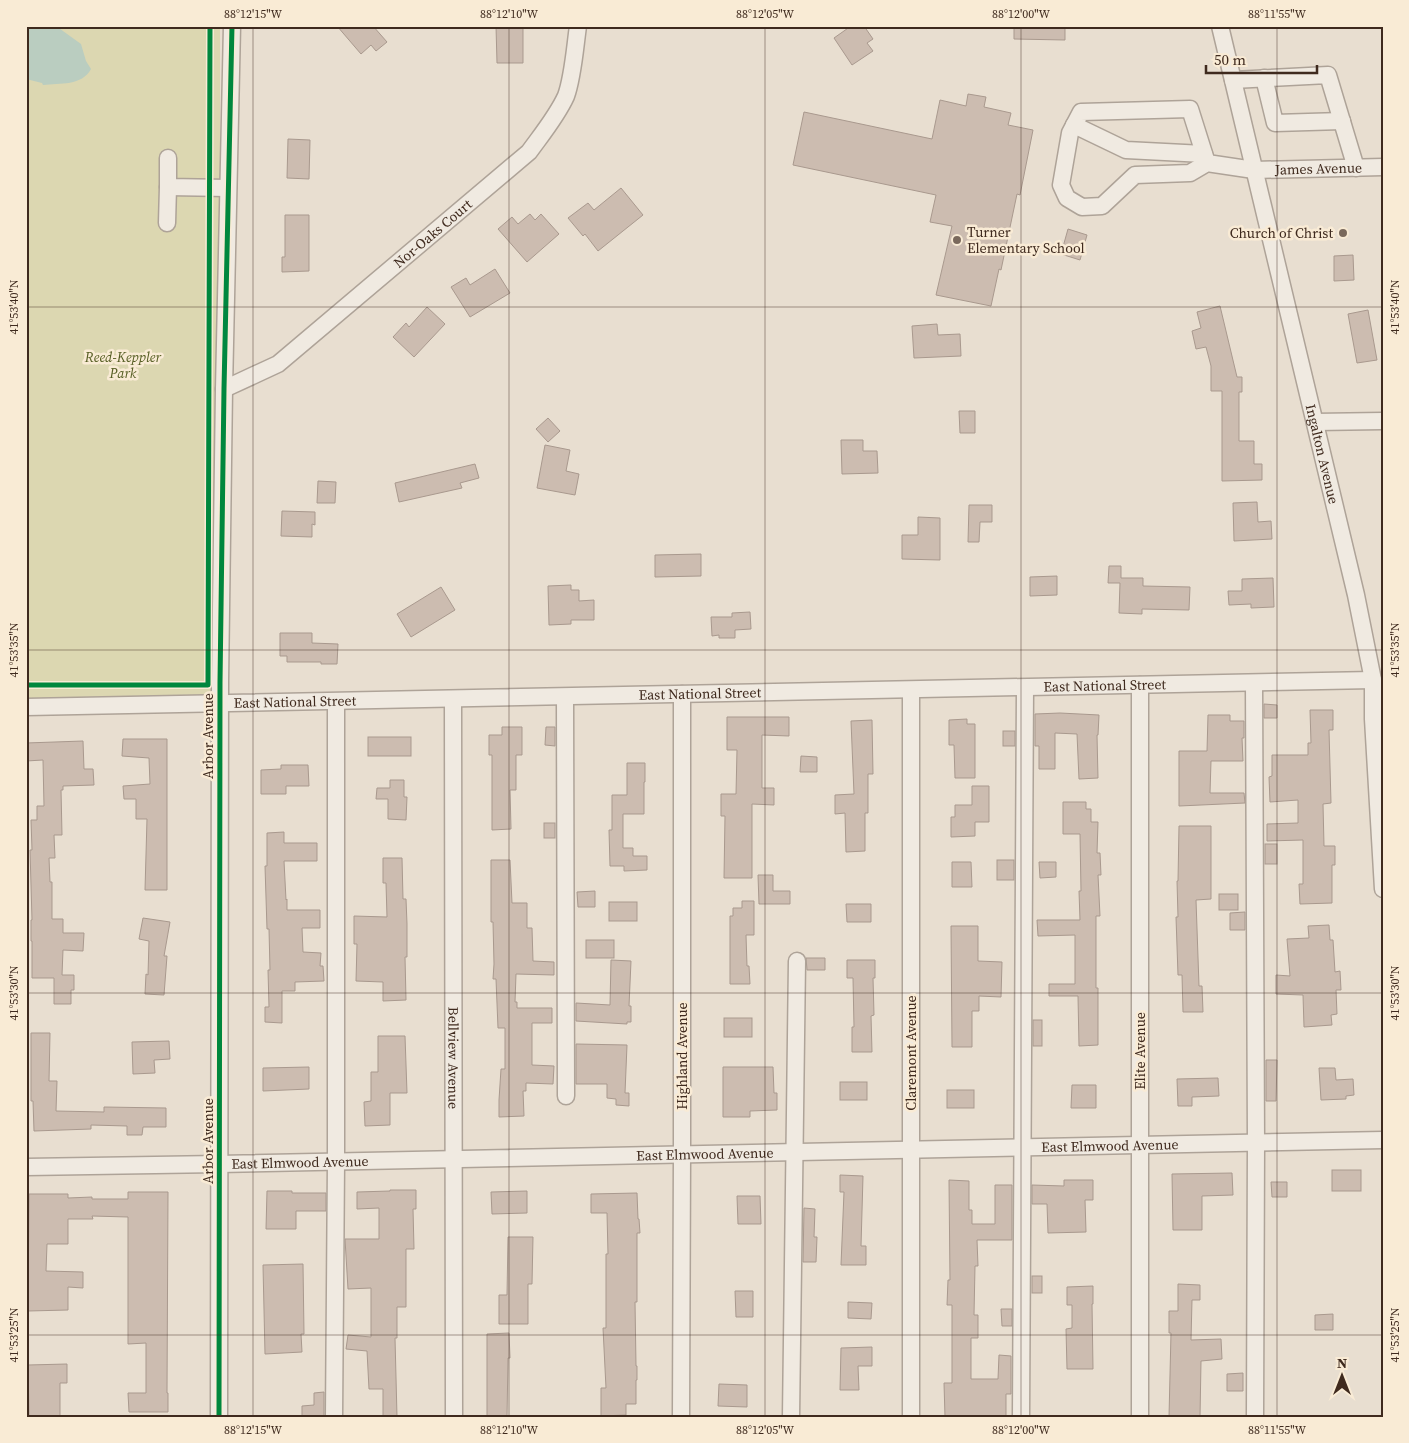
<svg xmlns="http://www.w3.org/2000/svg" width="1409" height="1443" viewBox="0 0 1409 1443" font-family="'Source Serif 4',serif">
<rect width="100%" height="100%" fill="#e8ded0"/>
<path fill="#dcd7b1" d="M26,26H220V704L26,707Z"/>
<path fill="#bacdc0" d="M26,26H56L81,44L86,61L91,69C82,86 60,83 43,85L42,83L26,79Z"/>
<g fill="#ccbcb0" stroke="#a9998e">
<path d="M337,26H373L387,42L376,51L371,45L361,54Z"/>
<path d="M496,26H523V63H497Z"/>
<path d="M851,26H864L873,39L867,43L873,51L852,65L834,38Z"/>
<path d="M1014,26H1065V40L1014,39Z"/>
<path d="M968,94L986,97L984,107L1011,113L1008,125L1033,130L1020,195L1017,194L1001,270L999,269L991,306L936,295L952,226L930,222L936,195L793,165L804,112L932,139L940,100L966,106Z"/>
<path d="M288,139L310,140L309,179L287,178Z"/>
<path d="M621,188L643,215L598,251L585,234L583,236L568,218L588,203L594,210Z"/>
<path d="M530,214L535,220L541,214L559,234L527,262L498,229L512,217L518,224Z"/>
<path d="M285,215H309V271L282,272V257H285Z"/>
<path d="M1068,229L1087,235L1080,260L1061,254Z"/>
<path d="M1353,255L1354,280L1334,281V256Z"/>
<path d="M495,269L510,293L470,317L451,287L466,278L470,285Z"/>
<path d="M1220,306L1237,377H1242V392H1239V441H1254V464H1262V480L1222,481V391H1211V366L1206,347L1196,349L1192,331L1201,328L1197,312Z"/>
<path d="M427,307L445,324L414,357L393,337L406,323L409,327Z"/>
<path d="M1368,310L1377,360L1357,363L1348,314Z"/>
<path d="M937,324L938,335L960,334L961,356L914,358L912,326Z"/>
<path d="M959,411H975V433H960Z"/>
<path d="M548,418L560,431L548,442L536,429Z"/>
<path d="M841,440H863V451H877L878,473L842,474Z"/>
<path d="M545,445L570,450L566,471L579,474L575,495L537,488Z"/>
<path d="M475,464L479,478L460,483L462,488L399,502L395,483Z"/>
<path d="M318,481L336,482L335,503H317Z"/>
<path d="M1257,502L1258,522L1271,521L1272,539L1234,541L1233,503Z"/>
<path d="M969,505H992V522H980L979,542H968Z"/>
<path d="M282,511L315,512V525L312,524V537L281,536Z"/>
<path d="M918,517L940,518V560L902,559V535H918Z"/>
<path d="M701,554V576L655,577V555Z"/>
<path d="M1109,566H1121V578H1143V586L1190,587L1189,610L1142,609V614L1119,613L1120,583H1108Z"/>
<path d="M1057,576V595L1030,596V577Z"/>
<path d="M1273,578L1274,607L1251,608V604L1229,605L1228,591H1242V579Z"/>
<path d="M571,585V590H579V601L594,600V620H571V624L549,625L548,586Z"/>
<path d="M441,587L455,610L411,637L397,614Z"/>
<path d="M750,612L751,629L735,630V638H719V635L712,636L711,617H732V613Z"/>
<path d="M280,633H312V643L338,644L337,664H321V662H287V656H280Z"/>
<path d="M1264,704L1277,705V718H1264Z"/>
<path d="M1310,710H1333V730H1329L1331,803L1323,804L1324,846H1335V865H1332V903L1300,904L1299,884H1303V840L1267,841V824L1298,823V800L1270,802L1269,777L1272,776V755H1308V743H1311Z"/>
<path d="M1060,713L1099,715L1098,735H1097L1098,778L1079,779L1077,734L1055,733V769H1039V746H1035V714Z"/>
<path d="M1208,715H1230V721H1244V738H1242L1243,761H1211L1210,793H1244L1245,803L1179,806V751H1207Z"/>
<path d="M727,717H789V736L762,735V788H774V805L752,804V878H724L725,816H721V794H736L737,750H727Z"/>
<path d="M967,719V724H975V778H955L954,745H949V720Z"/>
<path d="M872,720L873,774H868V813H865V851L846,852L845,813L835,814V795L854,794L851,721Z"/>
<path d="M502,727H522V755H516V790H510L511,829L492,830V755H489V735H502Z"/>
<path d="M546,727H555V746L545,745Z"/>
<rect x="1003" y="731" width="12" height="15"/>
<rect x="368" y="737" width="43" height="19"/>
<path d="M123,739H167V890H145L147,819H136V799H124L123,786L150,784L149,758L122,756Z"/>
<path d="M83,741L84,769H93L94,785L63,786V790H61L62,835H54L55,858H49L50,882H52V919H63V933H84L83,951L63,950L62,975H74V990H71V1004H54V978H32V941H31V920H32L30,850H32L31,820H37V806H44L43,760L26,761V743Z"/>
<path d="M801,756L817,757V772H800Z"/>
<path d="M627,763H645V782H644V814H623V848H633V856H647V870L624,871V866H610L609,830H612V795H627Z"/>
<path d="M281,765H308L309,786H286V794H261V770L281,769Z"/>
<path d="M390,780H404V797H407L406,820L388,819V799H376L377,788H390Z"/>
<path d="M972,786H989V822H975V836L951,837V817H955V805H972Z"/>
<path d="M1063,802H1086V809H1091V822H1098L1097,853H1100L1101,875H1098L1100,916H1096V988H1098V1045L1079,1046L1078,996H1049V984H1075V935L1038,936L1037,920H1080L1079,891H1081L1080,834H1063Z"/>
<rect x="544" y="823" width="11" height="15"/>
<path d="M1179,826H1211V899L1196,900L1199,986H1202L1203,1012H1183L1182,975H1178L1176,917H1178L1177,881H1178Z"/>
<path d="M284,832V843H317V861H284L286,900L287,899V910H320V928H302L303,952L321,953L320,966H323L324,981L295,982V991H282V1023L265,1022V1007H269L268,970H270L269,929H267L265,866H267V833Z"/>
<rect x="1265" y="844" width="12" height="20"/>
<path d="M383,858H402L403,899H406L407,924V957H405L406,1000L383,1001V982L356,981L357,944H354V916L387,917L386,883H383Z"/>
<path d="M491,860H510L512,903H527V928H532L533,961L554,962V975L516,974L515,1002H517V1008H552V1023H532V1065L554,1066L553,1084L526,1083V1091H523L524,1116L499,1117V1100L501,1069H505V1028H498L496,979H493L494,964L493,922H491Z"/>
<rect x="997" y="860" width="17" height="20"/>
<path d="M952,862H971L972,887H952Z"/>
<path d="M1039,862H1056V877L1040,878Z"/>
<path d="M758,875H773V891H790V904H759Z"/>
<path d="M595,891V907H578L577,892Z"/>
<rect x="1219" y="894" width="19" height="16"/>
<path d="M742,901H754V935H746L747,966H749L750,984H730V916H733V908H742Z"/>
<rect x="609" y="902" width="28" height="19"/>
<path d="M846,904H871V922H847Z"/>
<path d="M1245,912V930H1230V913Z"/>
<path d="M143,918L170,922L164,956H167L164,995L145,994L146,974L148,975L149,941L139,939Z"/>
<path d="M1329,925L1330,940H1333L1335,972L1340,971L1341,990H1336L1337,1014L1331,1015L1332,1025L1304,1027L1303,995L1276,994V975L1290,976L1287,939L1309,938L1308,926Z"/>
<path d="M951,926H978V961L1002,962L1001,997L979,996V1011H972V1047H952Z"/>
<rect x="586" y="940" width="28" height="18"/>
<path d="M806,958H825V970H807Z"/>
<path d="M611,960L631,961L629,1006H631V1022H627V1024L576,1021V1003L610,1005Z"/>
<path d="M847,960H875V978H873L874,1015L871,1016L872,1052H852V1027H854L853,978H847Z"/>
<rect x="724" y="1018" width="28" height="19"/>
<rect x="1033" y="1020" width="9" height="26"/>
<path d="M31,1033H50L49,1081H57L56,1111L104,1112V1107L166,1108V1127H143L142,1135H127V1126L91,1125V1129L34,1131L33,1101H31Z"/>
<path d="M378,1036H405L407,1093H390V1125L365,1126L364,1102L371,1101V1072H378Z"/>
<path d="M169,1041L170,1059L154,1060L155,1073L133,1074L132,1042Z"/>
<path d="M576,1044L627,1045L625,1093H629V1106L616,1105V1099L607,1098V1084H576Z"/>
<path d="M1266,1060H1277L1276,1101H1266Z"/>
<path d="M309,1067V1089L263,1091V1068Z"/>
<path d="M723,1067H773L774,1093H777V1110L750,1111V1117H723Z"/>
<path d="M1319,1068H1335L1336,1080L1353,1079L1354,1095L1346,1096V1099L1321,1100Z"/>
<path d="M1218,1078L1219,1096L1192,1097V1106H1178L1177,1079Z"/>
<rect x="840" y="1082" width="27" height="18"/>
<path d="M1072,1085H1096V1108H1071Z"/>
<rect x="947" y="1090" width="27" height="18"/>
<rect x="1332" y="1170" width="29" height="21"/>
<path d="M1232,1173L1233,1195L1202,1196V1230H1173L1172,1174Z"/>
<path d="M840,1175L863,1176L861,1246H866V1265H841L844,1192H840Z"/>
<path d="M949,1180L969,1181V1210H972V1224H995V1185H1012V1240H977L978,1266H975L974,1315H978V1338H971V1379H998L999,1355L1011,1356V1394H1006V1417H945L944,1383H952V1305H947L948,1280H950Z"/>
<path d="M1064,1180H1093V1200H1085L1086,1232L1048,1233L1047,1204H1032V1185L1064,1186Z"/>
<path d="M1271,1182H1287V1197H1272Z"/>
<path d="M390,1190H416V1209H413L414,1249H406V1307H397V1338H395L397,1417H383V1389H369L367,1351L346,1349L348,1335L371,1337V1288L348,1289L345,1239H379V1208L357,1209V1192L390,1191Z"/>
<path d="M267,1191H292V1193H326V1211H296V1229H266Z"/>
<path d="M527,1191V1213L492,1214L491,1192Z"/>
<path d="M128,1192H168L167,1393H168V1412H129L128,1393H146V1343L128,1344V1217L92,1216L93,1219H68V1244H47L46,1271L83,1272V1288L68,1287V1310L28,1311L29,1194H68V1198L92,1197V1199H128Z"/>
<path d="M637,1193L638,1219H639L640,1233H637V1302H635L636,1366H637V1380H636V1404H626V1415L601,1416V1388H606L603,1328H606V1254H608L607,1213H591V1194Z"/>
<path d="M737,1196H760L761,1224H738Z"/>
<path d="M804,1208L815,1209L814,1237H817L816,1262H803Z"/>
<path d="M508,1237H533L532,1284H528V1324H499V1295H507Z"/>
<path d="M303,1264L304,1334H301L302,1352L265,1354L263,1265Z"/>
<rect x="1032" y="1276" width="10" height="17"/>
<path d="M1178,1284L1200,1285V1300H1192L1191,1340L1221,1339L1222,1359L1201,1361L1200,1417H1169L1171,1333H1169V1311H1178Z"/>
<path d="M1093,1286V1304H1092L1093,1369H1067L1066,1329L1072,1328V1305H1067V1287Z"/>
<path d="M735,1291H753V1317H736Z"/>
<path d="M848,1302L872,1303L871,1319L848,1318Z"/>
<path d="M1001,1309H1012V1326H1002Z"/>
<path d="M1333,1314V1330H1315V1315Z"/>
<path d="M509,1333L510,1358H508L507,1417H487V1334Z"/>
<path d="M872,1347V1366H858L859,1390H840L841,1348Z"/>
<path d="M67,1364V1383H60V1417H29L28,1365Z"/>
<path d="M1243,1373V1391H1227V1374Z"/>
<path d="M719,1384L747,1385V1407L718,1406Z"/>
<path d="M324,1392V1417H302V1406L314,1405V1393Z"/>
</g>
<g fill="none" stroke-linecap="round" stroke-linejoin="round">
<g stroke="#aea398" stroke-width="19">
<g id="minor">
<path id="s1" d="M1220,26L1356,595L1373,680V719L1383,889"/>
<path d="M1264,78L1275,123L1342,121"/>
<path d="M1233,80L1328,75L1356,168"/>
<path d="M1074,125L1126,150L1204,154"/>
<path d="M168,158V187L228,188"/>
<path id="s2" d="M1207,163L1190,109L1081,112L1070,133L1061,185L1067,198L1082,207L1102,206L1135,175L1190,173L1207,163L1254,170L1383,167"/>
<path d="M167,223L168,187"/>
<path id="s3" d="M224,389L278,364L529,152C542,134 557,116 566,96C573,77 575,47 578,26"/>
<path d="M1315,422L1383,421"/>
<path d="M1254,683L1256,1143L1255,1417"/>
<path d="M1140,685V1417"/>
<path d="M911,690V1417"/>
<path d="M565,697L566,1096"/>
<path id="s4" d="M453,699L454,1417"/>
<path id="s5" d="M26,707L1373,680"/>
<path id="s6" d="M26,1167L219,1164L1383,1140"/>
<path d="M219,1417L220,682L224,389L232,26"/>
<path d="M334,1417L336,1162V702"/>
<path d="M681,1417L682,1155V694"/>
<path d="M791,1417L797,961"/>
<path d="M1021,1417L1025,688"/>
</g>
</g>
<use href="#minor" stroke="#f0eae1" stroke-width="16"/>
<g stroke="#f9ebd5" stroke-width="8">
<g id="cycleway">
<path d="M26,685H208L210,26"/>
<path d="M219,1417L220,682L224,389L232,26"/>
</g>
</g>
<use href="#cycleway" stroke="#00873e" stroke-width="5"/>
</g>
<path fill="none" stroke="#3f2a1e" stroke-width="1" stroke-opacity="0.45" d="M253,26V1417M509,26V1417M765,26V1417M1021,26V1417M1277,26V1417M26,307H1383M26,650H1383M26,993H1383M26,1335H1383"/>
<g fill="#7a695c" stroke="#f9ebd5" stroke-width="2">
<circle cx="1343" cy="233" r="5"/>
<circle cx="957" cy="240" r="5"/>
</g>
<g text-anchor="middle" stroke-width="5" stroke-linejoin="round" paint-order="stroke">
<g font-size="14" fill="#3f2a1e" stroke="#f9ebd5">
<text dy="5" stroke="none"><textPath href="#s2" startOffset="526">James Avenue</textPath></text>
<text dy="5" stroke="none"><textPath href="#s3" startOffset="262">Nor-Oaks Court</textPath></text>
<text dy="5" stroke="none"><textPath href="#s1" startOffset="440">Ingalton Avenue</textPath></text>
<text dy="5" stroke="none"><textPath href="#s5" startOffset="1079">East National Street</textPath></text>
<text dy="5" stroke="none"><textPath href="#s5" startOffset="674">East National Street</textPath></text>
<text dy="5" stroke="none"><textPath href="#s5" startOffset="269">East National Street</textPath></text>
<text transform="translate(208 736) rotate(-90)" y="5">Arbor Avenue</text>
<text transform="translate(1140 1051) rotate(-90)" y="5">Elite Avenue</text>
<text transform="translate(911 1053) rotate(-90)" y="5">Claremont Avenue</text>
<text transform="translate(682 1056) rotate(-90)" y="5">Highland Avenue</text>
<text dy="5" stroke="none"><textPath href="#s4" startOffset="359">Bellview Avenue</textPath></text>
<text transform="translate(208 1141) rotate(-90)" y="5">Arbor Avenue</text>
<text dy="5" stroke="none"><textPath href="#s6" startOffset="1084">East Elmwood Avenue</textPath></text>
<text dy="5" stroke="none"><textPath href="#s6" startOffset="679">East Elmwood Avenue</textPath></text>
<text dy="5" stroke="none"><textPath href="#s6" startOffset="274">East Elmwood Avenue</textPath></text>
</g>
<g font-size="14" fill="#3f2a1e" stroke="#f9ebd5" text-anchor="start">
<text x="967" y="237">Turner<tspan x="967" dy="16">Elementary School</tspan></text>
<text x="1333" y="238" text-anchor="end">Church of Christ</text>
</g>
<g font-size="14" font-style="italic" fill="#555d22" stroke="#f9ebd5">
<text x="123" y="362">Reed-Keppler<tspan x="123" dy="16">Park</tspan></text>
</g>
</g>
<rect width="1409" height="1443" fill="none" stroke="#f9ebd5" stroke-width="55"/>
<g transform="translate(1342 1376)" stroke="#f9ebd5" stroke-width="4" paint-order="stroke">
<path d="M0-4L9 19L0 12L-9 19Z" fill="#3f2a1e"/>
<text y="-8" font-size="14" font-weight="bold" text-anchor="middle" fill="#3f2a1e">N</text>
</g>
<path d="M1206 65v8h111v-8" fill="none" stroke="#3f2a1e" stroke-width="2.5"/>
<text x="1214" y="65" font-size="15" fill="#3f2a1e" stroke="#f9ebd5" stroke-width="4" paint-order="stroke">50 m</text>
<rect x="28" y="28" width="1354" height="1388" fill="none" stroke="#3f2a1e" stroke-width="2"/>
<g font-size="12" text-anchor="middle" fill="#3f2a1e">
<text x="253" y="18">88°12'15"W</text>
<text x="509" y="18">88°12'10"W</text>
<text x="765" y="18">88°12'05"W</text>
<text x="1021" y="18">88°12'00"W</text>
<text x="1277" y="18">88°11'55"W</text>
<text transform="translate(14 307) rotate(-90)" y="4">41°53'40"N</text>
<text transform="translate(1395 307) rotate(-90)" y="4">41°53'40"N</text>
<text transform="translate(14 650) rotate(-90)" y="4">41°53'35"N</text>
<text transform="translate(1395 650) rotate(-90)" y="4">41°53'35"N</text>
<text transform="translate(14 993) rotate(-90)" y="4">41°53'30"N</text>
<text transform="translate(1395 993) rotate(-90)" y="4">41°53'30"N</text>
<text transform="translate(14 1335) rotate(-90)" y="4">41°53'25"N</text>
<text transform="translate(1395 1335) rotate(-90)" y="4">41°53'25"N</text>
<text x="253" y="1434">88°12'15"W</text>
<text x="509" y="1434">88°12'10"W</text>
<text x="765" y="1434">88°12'05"W</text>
<text x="1021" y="1434">88°12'00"W</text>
<text x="1277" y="1434">88°11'55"W</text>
</g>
</svg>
